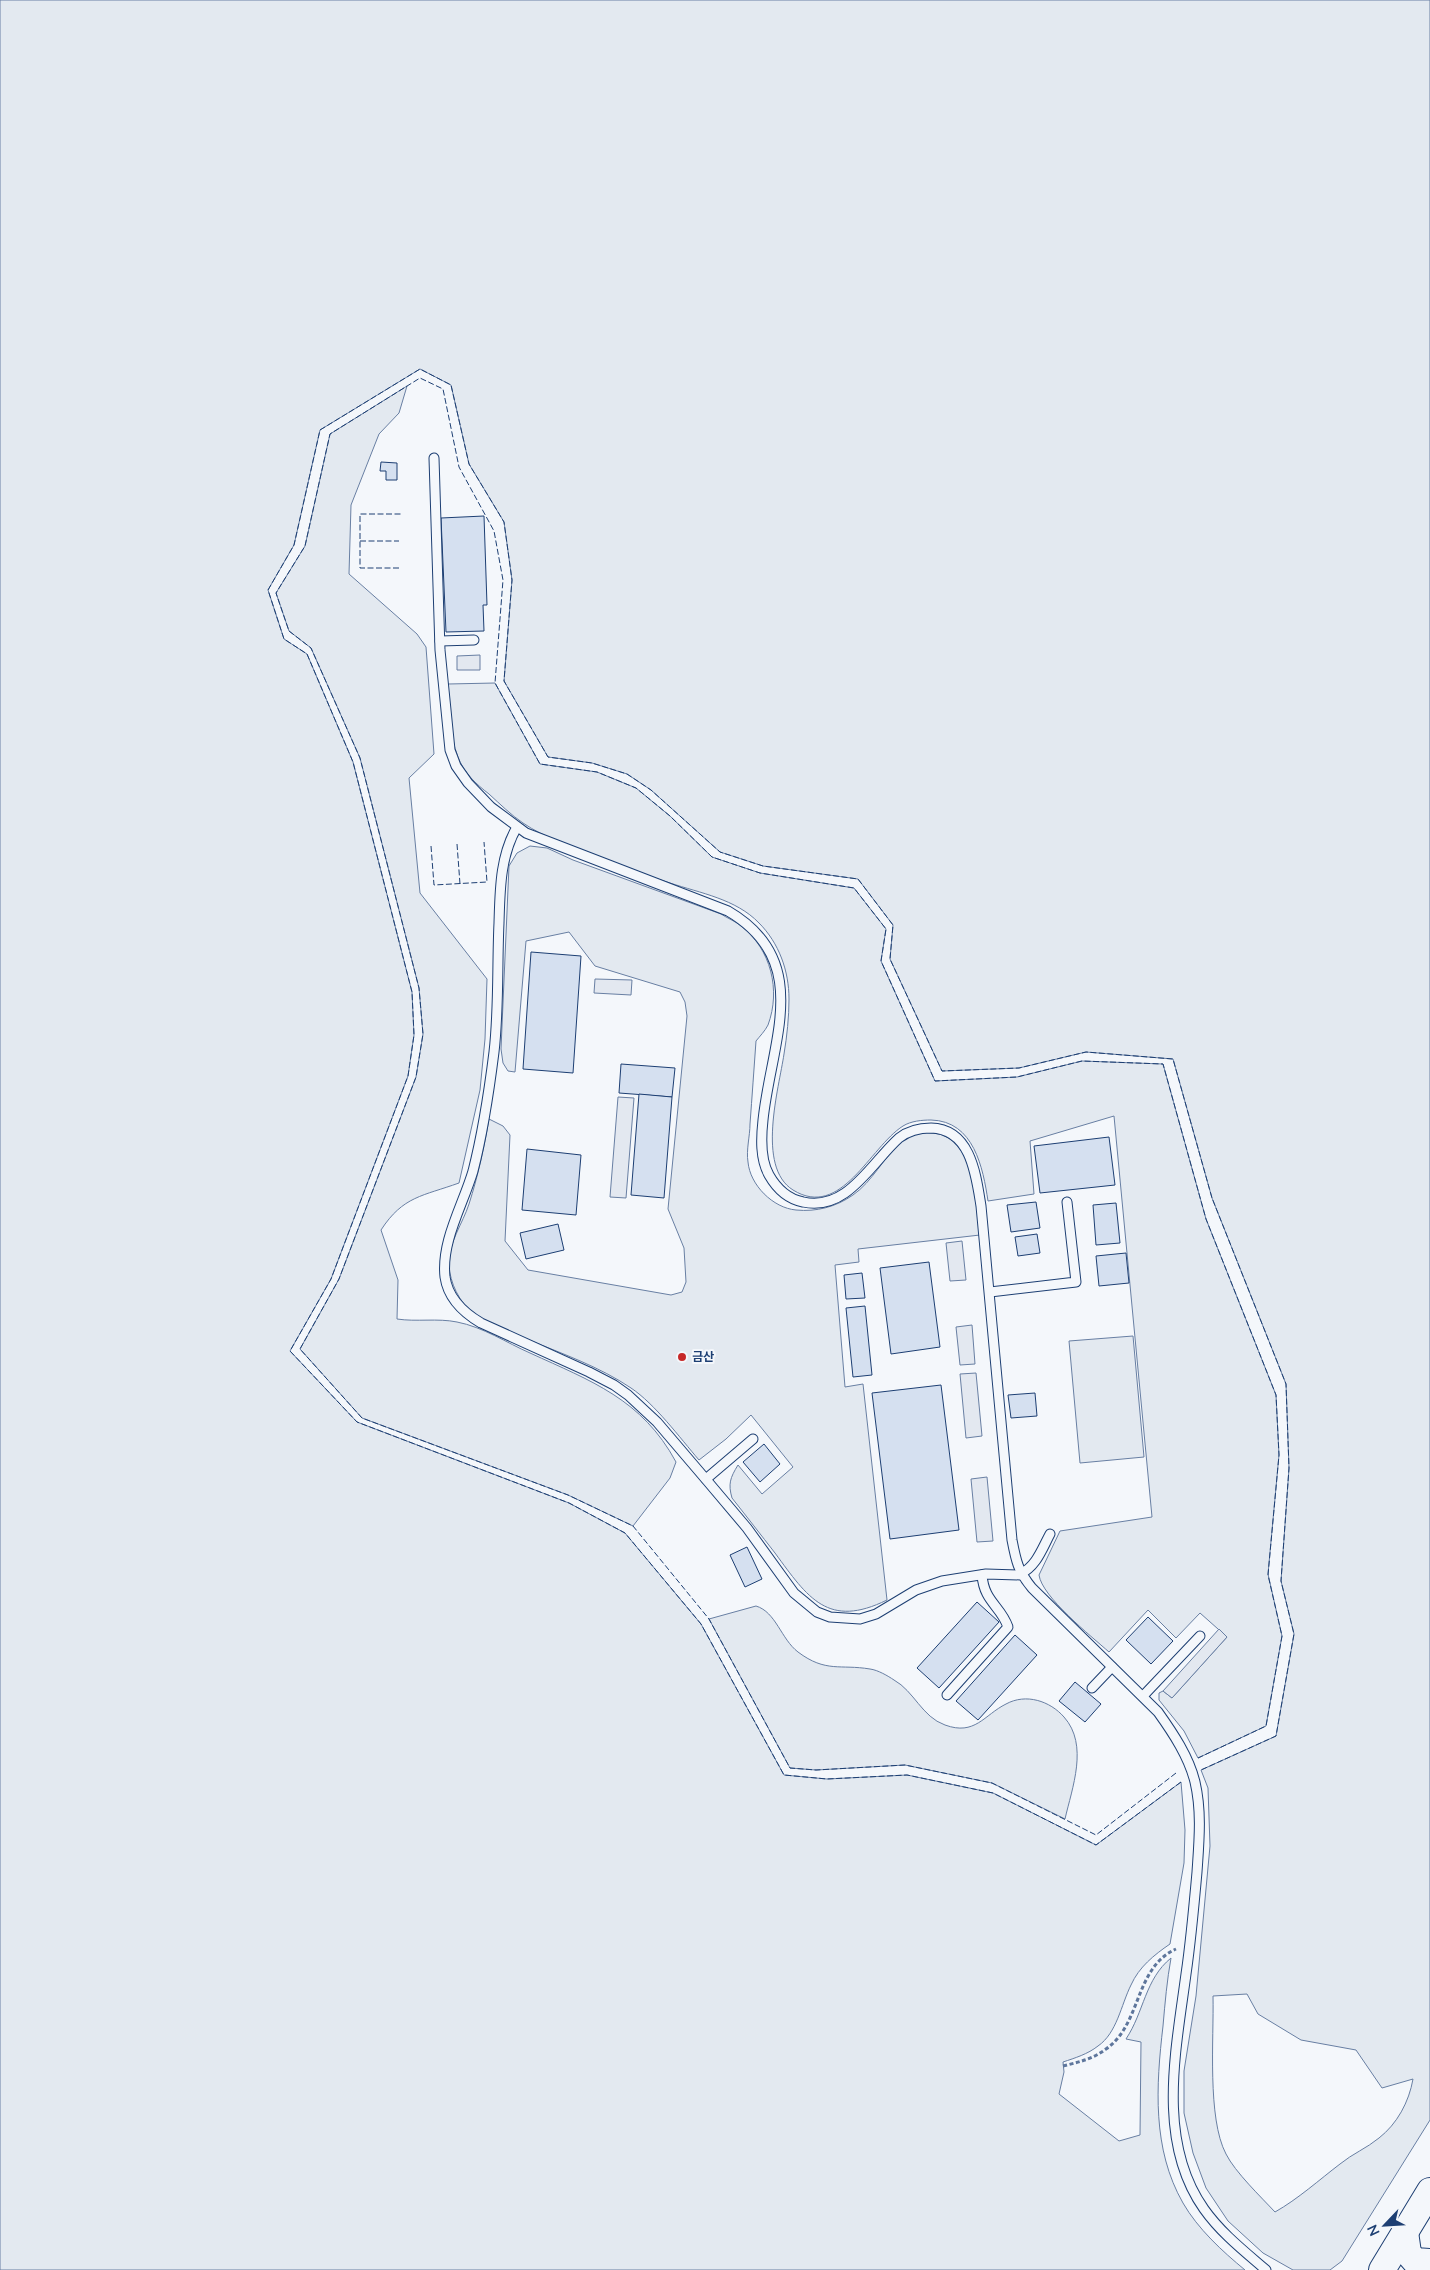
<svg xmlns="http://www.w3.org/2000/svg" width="1430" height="2270" viewBox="0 0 1430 2270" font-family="'Nunito Sans','Noto Sans KR',sans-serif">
<rect width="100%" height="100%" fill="#f4f7fb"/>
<g fill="#e3e9f0" stroke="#687fa3" fill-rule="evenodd">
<path d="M0,0H1430V2120L1342,2261L1330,2270H1293L1263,2253L1228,2221L1206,2188L1193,2153L1184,2113V2071L1196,1996L1210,1846L1208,1788L1201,1770L1276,1736L1294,1634L1281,1581L1289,1468L1286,1384L1212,1198L1173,1059L1086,1052L1019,1068L942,1071L890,959L893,925L858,879L763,866L720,852L651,790L627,774L592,763L548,757L504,681L512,580L504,522L469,464L451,385L420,369L320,430L294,545L268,590L284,639L307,654L353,762L412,992L414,1035L408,1076L331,1279L290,1351L357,1422L569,1503L625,1533L701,1624L784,1775L827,1779L907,1775L993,1793L1096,1845L1181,1782L1185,1830L1184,1863L1170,1944C1154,1955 1139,1967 1131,1985C1121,2005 1117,2033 1098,2046C1088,2054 1075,2058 1063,2062L1064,2072L1059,2094L1119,2141L1140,2135L1141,2042L1126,2039C1144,2012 1145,1979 1171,1958C1167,1980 1165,2003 1163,2026C1156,2086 1152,2149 1183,2203C1198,2229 1222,2251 1245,2270H0ZM1247,1994L1258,2014L1301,2040L1356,2050L1382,2088L1413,2079C1409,2102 1397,2124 1379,2138C1367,2148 1352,2154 1340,2164C1319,2180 1298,2199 1275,2212C1261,2197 1235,2172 1226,2154C1207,2118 1214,2038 1213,1996Z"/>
<path d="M407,386L399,413L379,434L351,505L349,574L417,634L426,647L434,754L409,778L420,893L487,979L485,1039L480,1090L459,1183C423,1196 403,1196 381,1230L398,1280L397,1319C416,1322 438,1318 457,1322C483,1327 507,1343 530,1353C591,1381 642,1399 676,1462L670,1478L633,1526L568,1495L362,1418L300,1349L339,1279L416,1077L423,1034L419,988L360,758L311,648L289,631L276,593L305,546L330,434Z"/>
<path d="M495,683L540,764L597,772L636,788L670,816L712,857L760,873L854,888L886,929L881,961L935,1081L1017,1077L1082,1061L1163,1064L1206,1219L1276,1395L1279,1455L1268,1574L1282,1636L1266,1726L1198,1758L1184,1731L1159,1700V1693L1163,1691L1172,1698L1227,1637L1200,1613L1176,1638L1148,1610L1109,1652C1091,1636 1042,1597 1039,1575L1060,1531L1152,1517L1114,1116L1030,1141L1034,1194L988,1201C983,1168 974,1121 931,1120C922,1120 911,1121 903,1126C870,1147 841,1220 793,1190C756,1167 779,1088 784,1054C787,1036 789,1017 789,999C789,971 779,943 759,923C736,899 700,893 670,883C644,875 620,865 595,856C571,846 545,838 523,823C511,815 500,804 489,794C476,784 464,773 458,757C449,735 450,707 448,684Z"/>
<path d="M530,846L547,848L573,860L721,914C727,918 735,921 741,926C771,949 781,990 768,1025C765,1031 760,1036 756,1041C754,1069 752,1097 750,1124C750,1136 746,1150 748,1162C750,1185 773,1208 796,1210C816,1212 836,1207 853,1195C872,1182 884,1157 901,1142C910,1134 921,1131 933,1133C976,1137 976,1204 980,1235L858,1249L859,1262L835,1265L845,1387L863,1384L887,1600C828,1629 808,1598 775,1553C761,1535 747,1517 732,1498C728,1484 730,1478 738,1465L762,1494L793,1467L751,1415L726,1439L699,1460C680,1438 655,1404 631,1388C600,1367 563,1354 529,1340C511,1333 490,1325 474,1314C459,1302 450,1283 449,1265C448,1243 463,1223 469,1204C478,1176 484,1148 489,1119L503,1126L510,1135L505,1241L528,1270L671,1295L682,1292L686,1282L684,1248L668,1209L687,1016L685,1002L680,992L595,966L569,932L526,941L515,1072L508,1071L503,1063L501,1049L509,866L517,853Z"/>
<path d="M1133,1336L1144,1457L1080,1463L1069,1341Z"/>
<path d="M756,1606C776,1612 781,1639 798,1652C826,1673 840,1664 870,1669C878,1670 888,1676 894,1680C914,1691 922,1717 945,1725C975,1736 984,1715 1006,1704C1026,1693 1050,1701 1064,1717C1089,1745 1072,1788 1065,1819L992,1783L905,1765L816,1770L790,1768L709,1619Z"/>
</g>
<g fill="#e3e8f0" stroke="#687fa3">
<path d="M480,655V670H457V656Z"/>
<path d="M595,979L632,980L631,995L594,993Z"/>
<path d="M618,1097L634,1098L626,1198L610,1197Z"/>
<path d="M962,1241L966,1280L950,1281L946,1243Z"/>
<path d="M972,1325L975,1364L960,1365L956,1327Z"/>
<path d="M976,1373L982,1436L966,1438L960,1374Z"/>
<path d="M987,1477L993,1541L977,1542L971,1479Z"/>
<path d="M1219,1629L1227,1637L1172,1698L1163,1691Z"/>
</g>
<g fill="#d5e0f0" stroke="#1d3f73">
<path d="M381,462L397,463V480H386V471H380Z"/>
<path d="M484,516L487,605H483L484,631L446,632L441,518Z"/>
<path d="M531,952L581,956L573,1073L523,1069Z"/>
<path d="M621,1064L675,1068L672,1097L619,1093Z"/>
<path d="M639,1094L672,1097L664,1198L631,1195Z"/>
<path d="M1109,1137L1115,1185L1040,1193L1034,1146Z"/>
<path d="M527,1149L581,1155L576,1215L522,1210Z"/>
<path d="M1036,1202L1040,1228L1011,1232L1007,1205Z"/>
<path d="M1116,1203L1120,1243L1096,1245L1093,1205Z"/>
<path d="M558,1224L564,1250L526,1259L520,1233Z"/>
<path d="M1037,1234L1040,1253L1018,1256L1015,1237Z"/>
<path d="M1126,1253L1129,1283L1099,1286L1096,1256Z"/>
<path d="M929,1262L940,1347L891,1354L880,1268Z"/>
<path d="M862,1273L865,1298L846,1299L844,1275Z"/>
<path d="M865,1306L872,1375L853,1377L846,1308Z"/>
<path d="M941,1385L959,1530L890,1539L872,1393Z"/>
<path d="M1035,1393L1037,1416L1011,1418L1008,1395Z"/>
<path d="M764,1444L780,1464L760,1482L743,1462Z"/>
<path d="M747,1547L762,1579L745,1587L730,1555Z"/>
<path d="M977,1602L999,1622L939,1688L917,1668Z"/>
<path d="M1148,1617L1173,1641L1151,1664L1126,1640Z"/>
<path d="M1015,1635L1037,1655L978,1720L956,1701Z"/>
<path d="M1075,1682L1101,1704L1085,1722L1059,1701Z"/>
</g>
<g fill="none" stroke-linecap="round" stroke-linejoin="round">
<g stroke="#1d3f73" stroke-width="11">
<g id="service">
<path d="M434,458L440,650L450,750L456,766L468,783L491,807L526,833L728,911C814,961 771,1042 763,1120C761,1138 760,1159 769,1175C777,1189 788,1199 803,1202C847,1212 871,1163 899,1138C908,1131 919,1128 931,1128C971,1129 976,1175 981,1206L1012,1540C1016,1561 1018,1571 1032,1588L1158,1712C1173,1733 1189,1757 1195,1782C1202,1812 1199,1842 1197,1872C1194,1906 1191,1940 1186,1974C1176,2050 1156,2141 1204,2209C1221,2233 1244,2251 1266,2270"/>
<path d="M440,641L474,640"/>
<path d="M517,827C500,856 500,890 499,923C497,965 499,1009 494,1052C489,1092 483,1132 473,1171C463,1205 441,1241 445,1277C448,1298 464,1313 481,1323L589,1372L614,1385L628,1395L657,1422L709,1483L747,1528L794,1593L817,1612L830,1617L860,1619L876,1614L916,1590L942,1581L986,1574L1021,1575"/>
<path d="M990,1292L1076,1282L1067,1202"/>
<path d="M706,1479L753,1439"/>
<path d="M1020,1574C1036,1567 1042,1549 1050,1534"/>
<path d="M1092,1688L1112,1667"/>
<path d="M947,1695L1008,1627C1001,1606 984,1602 982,1575"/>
<path d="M1143,1696L1200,1636"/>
</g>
</g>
<g stroke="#1d3f73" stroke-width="28">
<g id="secondary">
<path d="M1405,2232L1408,2253L1415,2261L1430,2262"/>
<path d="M1382,2270L1430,2191"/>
</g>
</g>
<path stroke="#5e769c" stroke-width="3" stroke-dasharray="4 2.5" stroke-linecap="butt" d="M1063,2066C1079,2062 1093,2059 1106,2049C1142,2024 1134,1968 1176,1949"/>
<use href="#service" stroke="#f4f7fb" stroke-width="9"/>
<use href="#secondary" stroke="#f4f7fb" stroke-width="26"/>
<g stroke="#1d3f73" stroke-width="1" stroke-dasharray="6 2.5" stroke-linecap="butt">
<path d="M360,541H399"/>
<path d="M399,568H360V514H401"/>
<path d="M457,844L460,884"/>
<path d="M431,846L434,885L487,882L484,842"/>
<path d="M1176,1773L1096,1835L992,1783L905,1765L816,1770L790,1768L709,1619L633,1526L568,1495L362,1418L300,1349L339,1279L416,1077L423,1034L419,988L360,758L311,648L289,631L276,593L305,546L330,434L420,378L443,389L459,467L494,531L503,580L495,683L540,764L597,772L636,788L670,816L712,857L760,873L854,888L886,929L881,961L935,1081L1017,1077L1082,1061L1163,1064L1206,1219L1276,1395L1279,1455L1268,1575L1282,1636L1266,1726L1198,1758"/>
<path d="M1181,1782L1096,1845L993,1793L907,1775L827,1779L784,1775L701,1624L625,1533L569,1503L357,1422L290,1351L331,1279L408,1076L414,1035L412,992L353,762L307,654L284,639L268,590L294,545L320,430L420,369L451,385L469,464L504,522L512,580L504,681L548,757L592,763L627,774L651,790L720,852L763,866L858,879L893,925L890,959L942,1071L1019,1068L1086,1052L1173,1059L1212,1198L1286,1384L1289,1468L1281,1581L1294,1634L1276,1736L1201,1770"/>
</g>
</g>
<circle fill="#c62828" stroke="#f4f7fb" stroke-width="2" cx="682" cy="1357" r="5"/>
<g text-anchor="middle" stroke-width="4" stroke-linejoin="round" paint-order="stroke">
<g font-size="12" font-weight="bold" fill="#1d3f73" stroke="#f4f7fb" text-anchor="start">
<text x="692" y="1361">금산</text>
</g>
</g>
<g transform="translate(1385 2225) rotate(245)" stroke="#f4f7fb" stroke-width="4" paint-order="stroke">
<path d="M0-4L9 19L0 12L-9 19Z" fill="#1d3f73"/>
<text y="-8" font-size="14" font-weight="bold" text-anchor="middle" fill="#1d3f73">N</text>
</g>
</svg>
